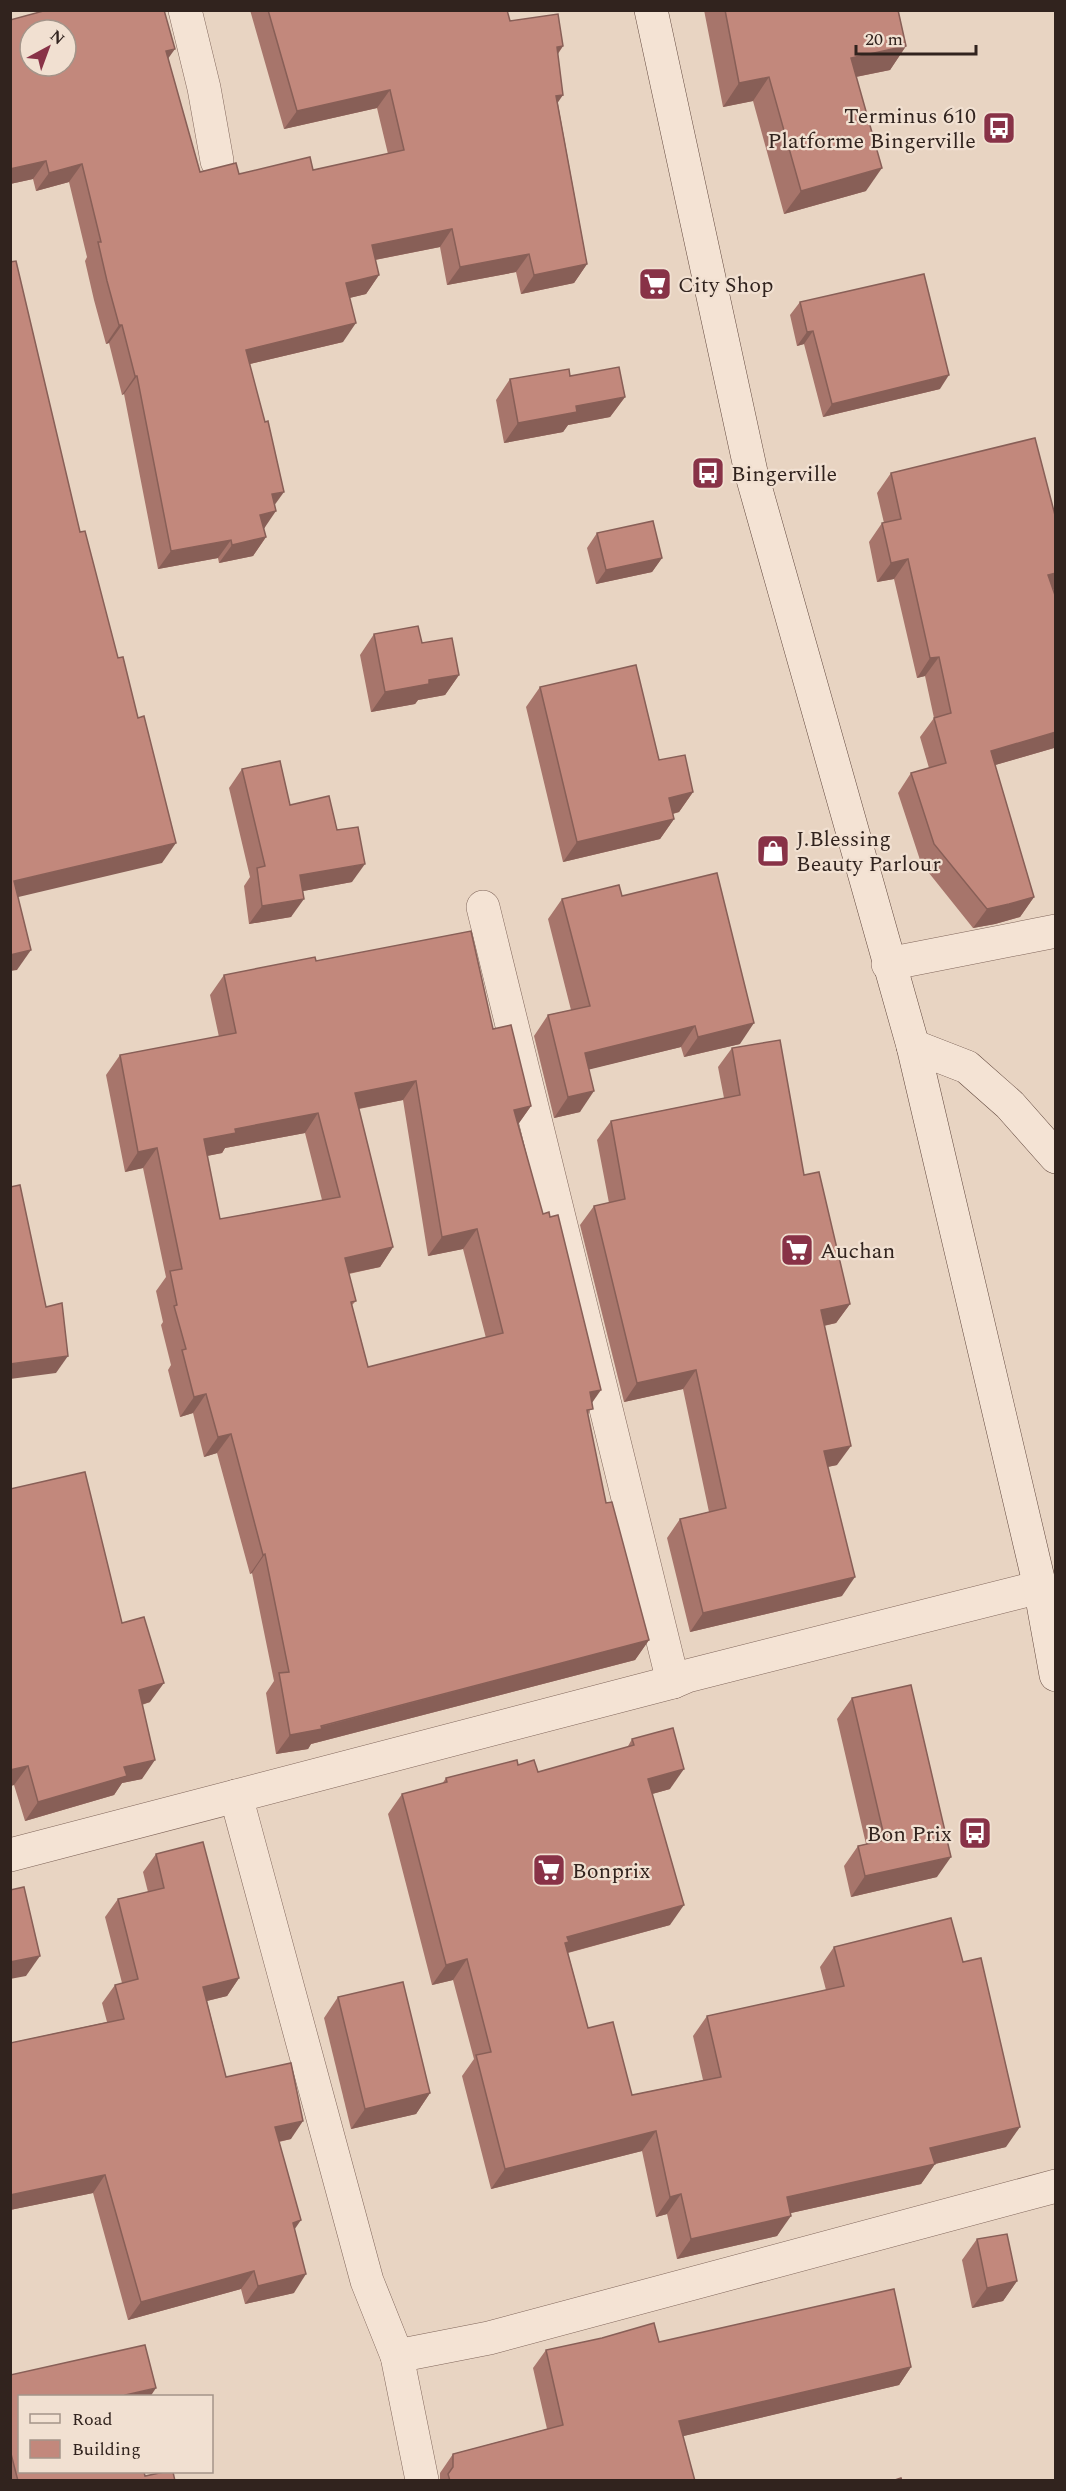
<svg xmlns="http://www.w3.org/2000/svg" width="1066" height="2491" viewBox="0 0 1066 2491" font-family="Spectral,serif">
<rect width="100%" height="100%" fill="#e8d4c2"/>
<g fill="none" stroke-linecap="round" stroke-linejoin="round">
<g stroke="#80665b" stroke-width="34">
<g id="street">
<path d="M185,10L204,88L217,161"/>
<path d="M483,907L673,1682"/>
<path d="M888,964L1056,931"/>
<path d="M236,1796L367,2281L397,2356L422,2480"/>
<path d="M10,1855L673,1682L687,1676L1040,1587"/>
<path d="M397,2356L489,2338L1056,2186"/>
</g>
</g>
<g stroke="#62483e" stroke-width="34">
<g id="secondary">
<path d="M651,10L751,472L913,1046L1040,1587L1056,1675"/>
<path d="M913,1046L967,1067L1010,1105L1056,1157"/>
</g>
</g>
<use href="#street" stroke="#f4e3d4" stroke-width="33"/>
<use href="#secondary" stroke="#f4e3d4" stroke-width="33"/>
</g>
<g fill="#a7756b" fill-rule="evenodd">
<path d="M250,10H507L510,21L563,46L558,54V104L587,264L574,283L521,294L516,272L447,285L440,247L375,260L379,275L366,294L349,298L343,342L250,364L275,505L264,529L266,537L253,556L219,563L218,558L158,569L124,394L122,395L109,343L106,344L94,300L85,261L87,257L69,182L36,191L33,179L10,184L168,58L200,172L239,174L313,170L388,154L377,108L284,129Z"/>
<path d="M704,10H898L906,46L890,70L856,77L866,191L784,214L753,101L723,107Z"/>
<path d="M800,302L940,389L823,417L804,344L797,346L790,315Z"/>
<path d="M570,376L625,397L610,417L568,425L563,432L504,443L496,400L510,379Z"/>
<path d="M891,473L1056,573V588L1053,590L1056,598V752L1054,748L995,765L1034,897L1020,917L995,924L973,928L921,863L898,793L911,773L929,768L920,737L934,718L925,676L917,678L894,579L877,582L869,542L882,523H884L877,493Z"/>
<path d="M597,533L662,558L652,572L596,584L587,548Z"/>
<path d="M374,634L422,643L459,675L445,695L418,700L415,704L371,712L360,655Z"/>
<path d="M540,687L659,760L693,792L679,812L673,814L674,819L660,839L563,862L526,707Z"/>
<path d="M242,769L290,805L337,830L352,882L303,891L291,917L249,924L244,886L250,877L229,788Z"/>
<path d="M622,896L740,1044L684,1057L681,1047L589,1069L580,1112L554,1118L534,1036L548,1015L571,1010L548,919L562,899Z"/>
<path d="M316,961L493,1029L531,1106L518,1124L592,1403L588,1415L606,1503L649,1640L635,1660L311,1744L308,1749L276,1754L266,1693L274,1681L252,1573L250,1574L217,1453L204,1457L193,1413L180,1417L168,1370L171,1365L161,1325L163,1322L156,1291L166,1277L143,1168L125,1172L106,1075L120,1055L219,1037L210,995L224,975ZM403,1100L428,1256L463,1249L486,1338L368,1367L352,1305L356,1301L349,1274L380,1267L393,1247L359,1109ZM305,1133L322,1200L220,1219L207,1156L222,1153L225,1148Z"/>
<path d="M732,1048L804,1175L850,1304L836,1323L824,1326L837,1465L828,1467L842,1596L690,1632L667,1538L680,1519L709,1512L683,1389L624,1402L580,1225L594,1206L609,1203L597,1140L611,1121L724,1098L718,1067Z"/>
<path d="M10,1489L122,1623L150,1702L142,1705V1779L122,1783L114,1795L25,1821L14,1785L10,1786Z"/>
<path d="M852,1698L937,1877L851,1897L844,1866L858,1846L866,1844L837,1719Z"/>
<path d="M632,1739L670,1789L652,1794L670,1925L568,1953L588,2028L632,2095L703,2080L693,2036L707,2016L826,1990L820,1967L834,1947L1006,2147L935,2164L921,2184L791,2213L777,2236L677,2259L667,2214L656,2217L642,2151L491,2189L462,2076L474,2059L453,1980L432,1985L388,1814L402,1794L442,1784L446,1778L518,1765L538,1772L627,1748Z"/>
<path d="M156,1854L239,1978L227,1996L207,2001L226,2077L291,2139L279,2142L295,2229L294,2293L245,2304L241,2289L128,2320L93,2193L10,2210V2043L107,2022L102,2003L115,1985L122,1983L105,1917L118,1899L148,1892L143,1872Z"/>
<path d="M338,1997L430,2093L416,2114L351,2129L324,2018Z"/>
<path d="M977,2239L1017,2281L1003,2301L972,2308L962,2260Z"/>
<path d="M659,2342L911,2367L899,2385L683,2436L695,2481H440V2473L453,2454L547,2429L533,2368L546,2350Z"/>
<path d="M10,2375L20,2397L145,2476L175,2481H10Z"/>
</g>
<g fill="#885f57">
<path d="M563,46L550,64L557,47Z"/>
<path d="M906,46L890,70L835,81L851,58Z"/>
<path d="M175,49L162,67L166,51Z"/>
<path d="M769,77L753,101L723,107L739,83Z"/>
<path d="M390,90L377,108L284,129L297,111Z"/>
<path d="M563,95L550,114L556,96Z"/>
<path d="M46,161L33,179L10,184V169Z"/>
<path d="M82,164L69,182L36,191L49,173Z"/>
<path d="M882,168L866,191L784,214L801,191Z"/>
<path d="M452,229L440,247L359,263L372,245Z"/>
<path d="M529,254L516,272L447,285L460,267Z"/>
<path d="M587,264L574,283L521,294L534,275Z"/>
<path d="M379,275L366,294L333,302L346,283Z"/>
<path d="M356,323L343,342L233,368L246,350Z"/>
<path d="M119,325H122L109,343L106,344Z"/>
<path d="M813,331L804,344L797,346L807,332Z"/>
<path d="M949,375L940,389L823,417L832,404Z"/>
<path d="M135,376H137L124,394L122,395Z"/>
<path d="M625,397L610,417L568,425L563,432L504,443L518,423L576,406Z"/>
<path d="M284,492L271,510L272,494Z"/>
<path d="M276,511L263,530L260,515Z"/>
<path d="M266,537L253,556L219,563L232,545Z"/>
<path d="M231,540L218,558L158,569L171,551Z"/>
<path d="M662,558L652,572L596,584L606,570Z"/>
<path d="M908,559L894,579L877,582L891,563Z"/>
<path d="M1056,573V588L1054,589L1034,594L1048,575Z"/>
<path d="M939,657L925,676L917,678L930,658Z"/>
<path d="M459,675L445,695L418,700L415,704L371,712L385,692L429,680Z"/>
<path d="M1056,732V746L1054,748L978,770L991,751Z"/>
<path d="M693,792L679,812L655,818L669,798Z"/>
<path d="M674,819L660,839L563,862L577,842Z"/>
<path d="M176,843L162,863L10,899L14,881Z"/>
<path d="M365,864L352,882L287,894L300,875Z"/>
<path d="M1034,897L1020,917L995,924L973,928L987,909Z"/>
<path d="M304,899L291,917L249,924L262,906Z"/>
<path d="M31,950L17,970L10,971V955Z"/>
<path d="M754,1023L740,1044L684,1057L698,1037Z"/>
<path d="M695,1026L681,1047L571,1074L585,1053Z"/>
<path d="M416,1081L403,1100L341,1112L355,1093Z"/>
<path d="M594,1091L580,1112L554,1118L568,1097Z"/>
<path d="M531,1106L517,1126L514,1110Z"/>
<path d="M318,1113L305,1133L225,1148L222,1153L191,1159L204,1139L235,1129Z"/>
<path d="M157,1148L143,1168L125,1172L138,1152Z"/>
<path d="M477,1229L463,1249L428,1256L442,1237Z"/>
<path d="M393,1247L380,1267L331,1277L345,1258Z"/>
<path d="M850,1304L836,1323L808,1329L821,1310Z"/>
<path d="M68,1356L56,1373L10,1379V1364Z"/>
<path d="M696,1370L683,1389L624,1402L637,1383Z"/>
<path d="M601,1390L587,1410L590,1392Z"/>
<path d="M206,1394L193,1413L180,1417L194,1397Z"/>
<path d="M231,1434L217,1453L204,1457L218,1437Z"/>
<path d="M851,1446L837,1465L811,1470L824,1451Z"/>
<path d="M265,1554L252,1573L250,1574L263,1555Z"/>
<path d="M855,1577L842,1596L690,1632L703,1613Z"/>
<path d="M649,1640L635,1660L311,1744L308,1749L276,1754L290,1735Z"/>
<path d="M164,1683L150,1702L126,1709L139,1690Z"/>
<path d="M155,1760L142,1779L122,1783L114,1795L25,1821L38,1802L124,1767Z"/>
<path d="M28,1766L14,1785L10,1786V1770Z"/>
<path d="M684,1769L670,1789L634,1799L648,1779Z"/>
<path d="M951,1857L937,1877L851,1897L865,1876Z"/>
<path d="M684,1905L670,1925L559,1955L567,1937Z"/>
<path d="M40,1956L26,1976L10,1979V1962Z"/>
<path d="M467,1959L453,1980L432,1985L446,1965Z"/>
<path d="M239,1978L227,1996L190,2005L203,1987Z"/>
<path d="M430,2093L416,2114L351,2129L365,2109Z"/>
<path d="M303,2121L291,2139L262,2145L275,2127Z"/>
<path d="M1020,2127L1006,2147L922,2167L935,2164L921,2184L773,2217L787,2197L930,2148Z"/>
<path d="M656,2131L642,2151L491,2189L505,2169Z"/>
<path d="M105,2175L93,2193L10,2210V2195Z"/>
<path d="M681,2194L667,2214L656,2217L670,2197Z"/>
<path d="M791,2216L777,2236L677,2259L691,2239Z"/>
<path d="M301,2220L288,2239L293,2223Z"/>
<path d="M254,2271L241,2289L128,2320L141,2302Z"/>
<path d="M306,2274L294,2293L245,2304L258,2286Z"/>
<path d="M1017,2281L1003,2301L972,2308L987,2288Z"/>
<path d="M911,2367L899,2385L667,2440L679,2421Z"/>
<path d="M156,2388L150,2397H124L125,2395Z"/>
</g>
<g fill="#c2887c" stroke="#885f57" stroke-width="1.5" fill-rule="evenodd">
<path d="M47,10H164L175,49L166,51L200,172L236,163L239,174L310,157L313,170L404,150L390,90L297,111L268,10H507L510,21L558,14L563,46L557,47L563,95L556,96L587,264L534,275L529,254L460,267L452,229L372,245L379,275L346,283L356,323L246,350L265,422L268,421L284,492L272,494L276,511L260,515L266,537L232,545L231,540L171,551L137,376H135L122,325H119L107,281L98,242H101L82,164L49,173L46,161L10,169V20ZM30,30H66V66H30Z"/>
<path d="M725,10H898L906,46L851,58L882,168L801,191L769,77L739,83Z"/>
<path d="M16,261L80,532L85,531L118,658L123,657L138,718L144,716L176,843L14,881L31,950L10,955V262Z"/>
<path d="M924,274L949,375L832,404L813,331L807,332L800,302Z"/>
<path d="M619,367L625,397L576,406L577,412L518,423L510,379L569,369L570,376Z"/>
<path d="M1035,438L1056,519V573L1048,575L1056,598V732L991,751L1034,897L1009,904L987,909L934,844L911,773L946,763L934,718L951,713L939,657L930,658L908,559L891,563L882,523L901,519L891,473Z"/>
<path d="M653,521L662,558L606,570L597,533Z"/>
<path d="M418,626L422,643L452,638L459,675L429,680V684L385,692L374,634Z"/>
<path d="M636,665L659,760L685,755L693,792L669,798L674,819L577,842L540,687Z"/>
<path d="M280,761L290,805L329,796L337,830L358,827L365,864L300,875L304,899L262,906L257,868L265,866L242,769Z"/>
<path d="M717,873L754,1023L698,1037L695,1026L585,1053L594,1091L568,1097L548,1015L590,1006L562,899L619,885L622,896Z"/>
<path d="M471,931L493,1029L511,1025L531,1106L514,1110L543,1214L549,1212L550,1217L558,1215L601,1390L590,1392L593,1409L587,1410L606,1503L612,1502L649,1640L321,1726L322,1729L290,1735L279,1673L289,1672L265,1554L263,1555L231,1434L218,1437L206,1394L194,1397L182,1350L186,1349L174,1306L177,1305L170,1271L182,1269L157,1148L138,1152L120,1055L236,1033L224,975L315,957L316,961ZM416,1081L442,1237L477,1229L503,1333L368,1367L351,1302L356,1301L345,1258L393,1247L355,1093ZM318,1113L340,1197L220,1219L204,1139L236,1133L235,1129Z"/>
<path d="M780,1040L804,1175L819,1172L850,1304L821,1310L851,1446L824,1451L855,1577L703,1613L680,1519L726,1508L696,1370L637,1383L594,1206L625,1199L611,1121L740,1095L732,1048Z"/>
<path d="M20,1185L46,1307L62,1303L68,1356L10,1364V1187Z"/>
<path d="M85,1472L122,1623L144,1617L164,1683L139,1690L155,1760L124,1767L127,1776L38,1802L28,1766L10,1770V1489Z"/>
<path d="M911,1685L951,1857L865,1876L858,1846L885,1840L852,1698Z"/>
<path d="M673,1728L684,1769L648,1779L684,1905L567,1937L569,1942L565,1943L588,2028L613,2022L632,2095L721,2077L707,2016L844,1986L834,1947L951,1918L963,1962L981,1958L1020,2127L930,2148L935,2164L787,2197L791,2216L691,2239L681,2194L670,2197L656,2131L505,2169L476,2055L491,2052L467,1959L446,1965L402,1794L447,1782L446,1778L517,1760L518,1765L534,1760L538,1772L634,1745L632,1739Z"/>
<path d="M203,1842L239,1978L203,1987L226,2077L291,2063L303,2121L275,2127L301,2220L293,2223L306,2274L258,2286L254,2271L141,2302L105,2175L10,2195V2043L124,2019L115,1985L138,1979L118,1899L164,1888L156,1854Z"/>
<path d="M24,1887L40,1956L10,1962V1890Z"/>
<path d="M403,1982L430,2093L365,2109L338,1997Z"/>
<path d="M1007,2234L1017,2281L987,2288L977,2239Z"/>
<path d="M894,2289L911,2367L679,2421L695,2481H450L448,2474L453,2467V2454L563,2425L546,2350L602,2338L654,2323L659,2342Z"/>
<path d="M145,2345L156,2388L125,2395V2397H20V2472H144L145,2476L164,2472H173L175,2481H18L10,2450V2375Z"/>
<path d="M901,2478L902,2481H892Z"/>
</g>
<defs>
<g id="bus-square" transform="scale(1.725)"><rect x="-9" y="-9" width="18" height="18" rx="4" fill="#883247" stroke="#f1e0d1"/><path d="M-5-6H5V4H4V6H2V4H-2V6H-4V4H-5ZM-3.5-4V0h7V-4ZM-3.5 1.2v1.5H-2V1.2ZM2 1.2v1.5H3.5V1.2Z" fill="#fff"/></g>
<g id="supermarket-square" transform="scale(1.725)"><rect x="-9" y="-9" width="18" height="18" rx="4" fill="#883247" stroke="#f1e0d1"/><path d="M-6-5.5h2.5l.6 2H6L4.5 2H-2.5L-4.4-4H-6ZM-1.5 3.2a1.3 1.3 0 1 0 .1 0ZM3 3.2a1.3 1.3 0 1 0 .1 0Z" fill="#fff"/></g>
<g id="shop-square" transform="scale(1.725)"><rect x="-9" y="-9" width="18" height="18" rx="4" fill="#883247" stroke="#f1e0d1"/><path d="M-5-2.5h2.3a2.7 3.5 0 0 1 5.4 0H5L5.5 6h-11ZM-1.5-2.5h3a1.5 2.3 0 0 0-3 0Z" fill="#fff"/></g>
</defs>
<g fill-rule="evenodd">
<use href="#bus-square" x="999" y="128"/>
<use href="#supermarket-square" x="655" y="284"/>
<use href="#bus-square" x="708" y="473"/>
<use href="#shop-square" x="773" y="851"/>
<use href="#supermarket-square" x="797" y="1250"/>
<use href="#bus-square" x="975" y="1833"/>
<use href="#supermarket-square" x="549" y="1870"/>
</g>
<g text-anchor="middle" stroke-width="4.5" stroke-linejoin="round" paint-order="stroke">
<g font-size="22" fill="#31231e" stroke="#f1e0d1" text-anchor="start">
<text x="976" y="123" text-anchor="end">Terminus 610<tspan x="976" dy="25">Platforme Bingerville</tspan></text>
<text x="678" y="292">City Shop</text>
<text x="731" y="481">Bingerville</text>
<text x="796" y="846">J.Blessing<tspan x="796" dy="25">Beauty Parlour</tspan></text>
<text x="820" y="1258">Auchan</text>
<text x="952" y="1841" text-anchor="end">Bon Prix</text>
<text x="572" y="1878">Bonprix</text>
</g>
</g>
<rect width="1066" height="2491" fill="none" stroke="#31231e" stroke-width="24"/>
<rect x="18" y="2395" width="195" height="78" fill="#f1e0d1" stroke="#a49489" stroke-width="1.5"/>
<rect x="30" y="2414" width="30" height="9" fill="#f4e3d4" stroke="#a49489" stroke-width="1.5"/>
<text x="72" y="2425" font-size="18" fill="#31231e">Road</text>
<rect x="30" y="2440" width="30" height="18" fill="#c2887c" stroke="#a49489" stroke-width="1.5"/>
<text x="72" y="2455" font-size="18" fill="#31231e">Building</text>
<g transform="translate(48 48) rotate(41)"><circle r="28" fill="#f1e0d1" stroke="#a49489" stroke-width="1.5"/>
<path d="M0-4.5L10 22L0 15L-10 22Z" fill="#883247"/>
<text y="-9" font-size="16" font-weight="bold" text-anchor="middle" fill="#31231e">N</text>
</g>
<path d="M856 45v9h120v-9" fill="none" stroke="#31231e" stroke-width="3"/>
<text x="865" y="45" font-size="18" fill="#31231e" stroke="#f1e0d1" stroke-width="4.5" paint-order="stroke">20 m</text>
</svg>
